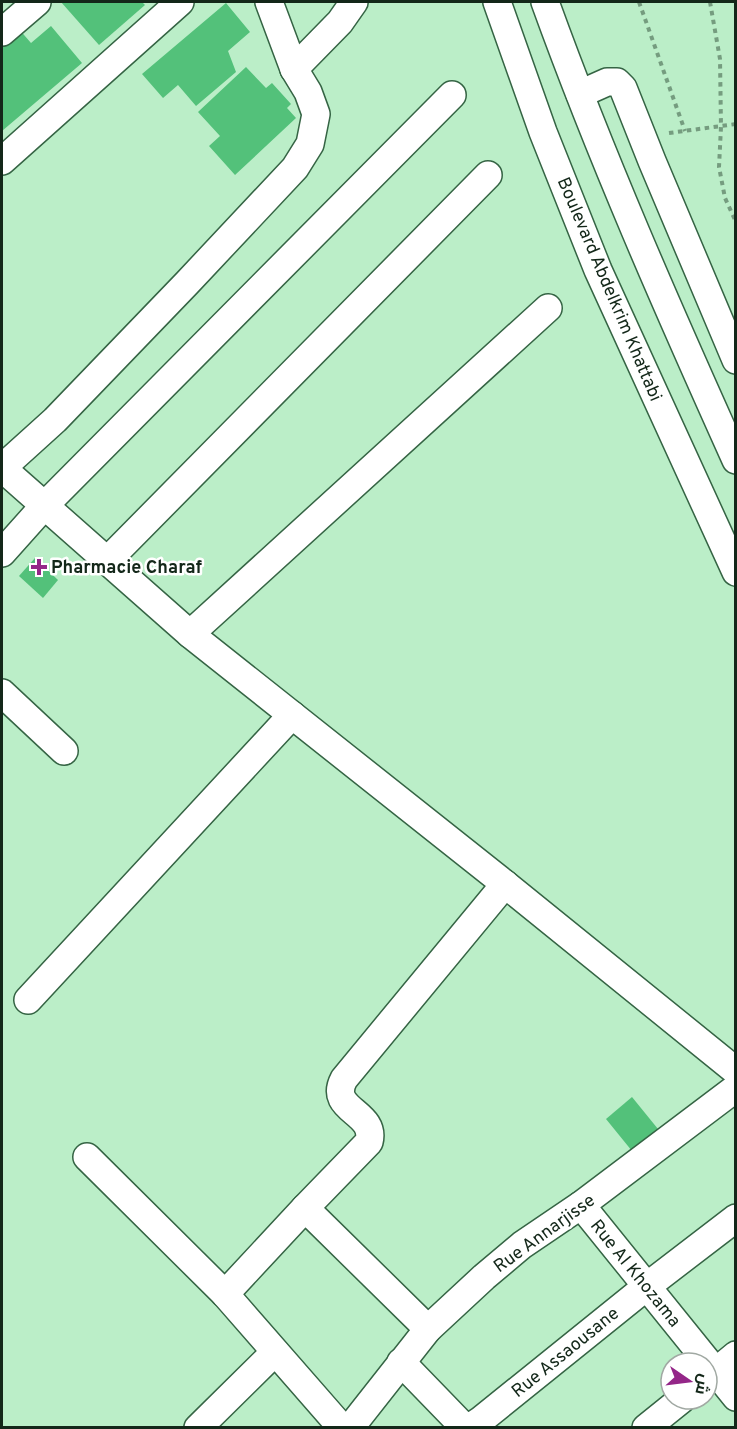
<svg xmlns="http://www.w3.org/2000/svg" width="737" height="1429" viewBox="0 0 737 1429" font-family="Overpass,Cairo,sans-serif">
<rect width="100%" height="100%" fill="#bbeec8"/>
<g fill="#53c17a">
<path d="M61,2H142L145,5L99,45Z"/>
<path d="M226,3L250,32L228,51L236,72L196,106L178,85L163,98L142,74Z"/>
<path d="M51,26L82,63L2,131V42L18,28L31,43Z"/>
<path d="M246,67L266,88L272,83L291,104L287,108L296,118L235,175L209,146L220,136L198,112Z"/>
<path d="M35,558L58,580L43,598L19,576Z"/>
<path d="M632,1097L658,1129L632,1151L606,1119Z"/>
</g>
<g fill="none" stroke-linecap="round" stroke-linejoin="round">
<g stroke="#356444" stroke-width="30">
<g id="minor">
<path d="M497,2L543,132L598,270L736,572"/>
<path d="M545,2C601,157 668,309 736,460"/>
<path d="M2,32L37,2"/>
<path d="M294,69L340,22L354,2"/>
<path d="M580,94L607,82H617L623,88L652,161L736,360"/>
<path d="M2,161L180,2"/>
<path d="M2,468L190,634L505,884L736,1071"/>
<path d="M2,468L55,420L187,283L295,168L310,144L316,114L308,92L294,69L269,2"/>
<path d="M2,553L44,506L452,95"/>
<path d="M107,561L488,175"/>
<path d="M190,634L548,308"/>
<path d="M2,693L64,751"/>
<path d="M28,1000L292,715"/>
<path d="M87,1157L225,1294L342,1428"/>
<path d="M581,1205L736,1397"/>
<path d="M305,1208L369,1142C377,1111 327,1111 344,1079L505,884"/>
<path d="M225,1294L305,1208L428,1329"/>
<path d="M401,1362L462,1425L472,1426L481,1420L646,1287L736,1218"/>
<path d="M707,1379L736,1355"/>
<path d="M198,1428L275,1352"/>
<path d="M350,1428L428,1329L484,1277L522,1245L581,1205L736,1088"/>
<path d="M646,1428L682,1399"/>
</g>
</g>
<g stroke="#759c7f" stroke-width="4" stroke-dasharray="4.5 4.5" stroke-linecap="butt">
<path d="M639,2L685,131"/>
<path d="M710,2L720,59L721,127L719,167L725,198L736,222"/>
<path d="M669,133L736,124"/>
</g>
<use href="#minor" stroke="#fff" stroke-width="27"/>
</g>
<path fill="#942688" stroke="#fff" stroke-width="2" d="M36 558h6v6h6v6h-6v6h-6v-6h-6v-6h6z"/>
<g text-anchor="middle" stroke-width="5" stroke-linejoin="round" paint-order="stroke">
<g font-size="18" fill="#132719" stroke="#fff">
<text transform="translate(610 289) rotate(67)" y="6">Boulevard Abdelkrim Khattabi</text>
<text transform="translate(544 1233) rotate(-36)" y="6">Rue Annarjisse</text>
<text transform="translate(636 1273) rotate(51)" y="6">Rue Al Khozama</text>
<text transform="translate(565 1352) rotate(-39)" y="6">Rue Assaousane</text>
</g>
<g font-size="18" font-weight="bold" fill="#132719" stroke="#fff" text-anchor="start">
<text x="51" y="573">Pharmacie Charaf</text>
</g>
</g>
<rect width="737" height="1429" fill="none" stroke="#132719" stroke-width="6"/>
<g transform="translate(689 1381) rotate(104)"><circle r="28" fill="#ffffff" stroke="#a1a9a3" stroke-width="1.5"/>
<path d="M0-4.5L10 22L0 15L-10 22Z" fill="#942688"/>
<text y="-9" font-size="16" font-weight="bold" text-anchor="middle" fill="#132719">ش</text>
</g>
</svg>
